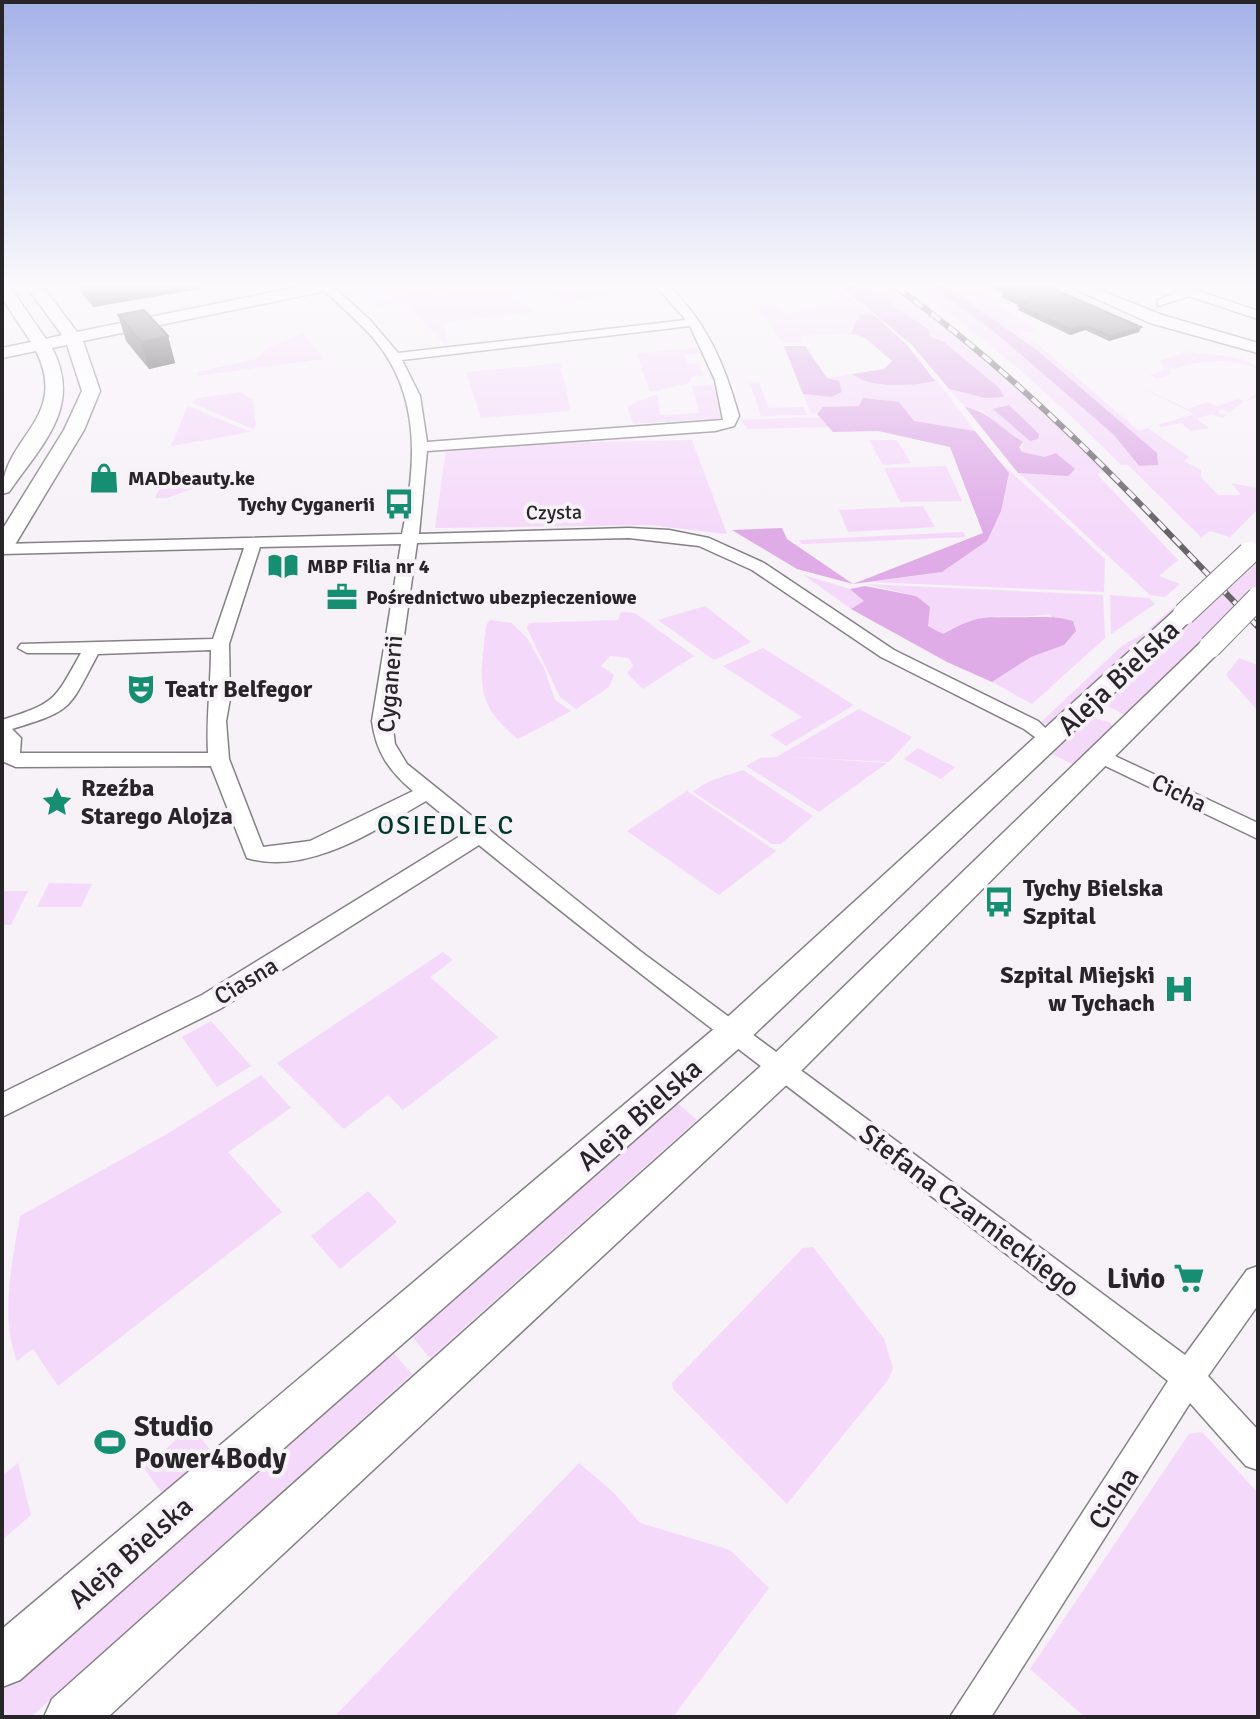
<svg xmlns="http://www.w3.org/2000/svg" width="1260" height="1719" viewBox="0 0 1260 1719" font-family="Signika,sans-serif">
<rect width="100%" height="100%" fill="#f7f1f8"/>
<g fill="#f5d9fa">
<path d="M480,287H499L534,312L442,323L448,342L443,343L406,302L378,307L370,303L424,291L434,297Z"/>
<path d="M540,287H600L609,294L562,304Z"/>
<path d="M827,287H835L874,315H859L851,334L801,336L803,342L783,343L756,306L774,303L788,314L845,299Z"/>
<path d="M864,287L894,289L934,317L1021,390L1105,472L1097,474L1178,560L1159,576L1180,584L1165,597L1150,595L1019,473L1068,476L1045,457L1022,452L1023,442L1000,428L983,411L965,407L949,389L985,398L963,358L894,306C889,292 878,289 864,287Z"/>
<path d="M912,287H931L991,329L1114,435L1138,466L1158,465L1157,453L1038,351L948,287H975L1036,331L1020,334L1039,345L1139,431L1148,428L1189,457L1184,461L1201,470V477L1218,495H1241L1231,483L1258,488V509L1230,537L1210,531L1201,537L1128,465H1121C1056,399 988,339 912,287Z"/>
<path d="M303,333L324,359L197,376V372L256,359L267,348Z"/>
<path d="M697,347L700,353L684,355L688,364L699,363L703,375L691,377L690,383L650,392L637,354Z"/>
<path d="M1189,351C1210,357 1242,352 1258,369C1227,357 1201,360 1169,370L1173,373L1157,379L1150,375L1164,370L1161,360Z"/>
<path d="M560,363L571,411L481,418L466,372Z"/>
<path d="M852,374C872,389 911,385 934,380V377L975,431L928,425L859,406L823,407L817,414L811,413L803,394L831,397L841,391L839,381L828,378Z"/>
<path d="M759,382L769,408L804,407L807,415L761,416L750,383Z"/>
<path d="M1130,382L1188,409L1208,402L1217,406L1239,399L1245,401L1258,393V397L1243,402L1230,412L1221,409L1218,413L1226,415L1223,418L1211,414L1197,419L1209,428L1191,431L1181,423L1162,427L1158,425L1194,414Z"/>
<path d="M713,385L723,418L633,424L627,406L657,394L660,415L699,413L692,386Z"/>
<path d="M239,392L253,399L256,426L253,429L192,403L194,399Z"/>
<path d="M188,406L251,432L171,446Z"/>
<path d="M812,417L821,418L828,427L748,429L740,420Z"/>
<path d="M692,440L727,534L649,525L435,528L446,450L541,443Z"/>
<path d="M869,440H897L911,463L883,465Z"/>
<path d="M996,458L1105,559L1104,592L871,582L942,572L987,541L1009,473Z"/>
<path d="M946,466L962,501L900,502L884,468Z"/>
<path d="M169,471H184L204,485L167,498H155Z"/>
<path d="M923,506L935,527L848,532L839,510Z"/>
<path d="M963,532L966,537L802,544L799,540Z"/>
<path d="M1258,556V586L1128,716L1105,705Z"/>
<path d="M804,575L850,589L865,601L851,609Z"/>
<path d="M866,584L1103,595L1105,638L1032,704L992,682L1031,657L1064,645L1050,614C1003,621 988,607 943,634L928,626L916,596Z"/>
<path d="M1110,595L1149,598L1155,604L1111,634Z"/>
<path d="M705,606L751,642L714,660L658,620Z"/>
<path d="M1175,606L1178,608L1051,724L1040,723L1123,645L1144,633Z"/>
<path d="M621,612L635,613L694,656L643,689L627,673L633,666L629,658L610,656L601,666L614,675L609,687L576,709L560,697L527,628L529,623L618,620Z"/>
<path d="M490,620L512,623L527,638L544,668L555,700L571,711L518,739C472,702 481,679 486,625Z"/>
<path d="M763,648L854,705L786,746L770,735L802,717L723,666Z"/>
<path d="M1239,658L1258,665V711L1226,675Z"/>
<path d="M859,709L912,737L889,762L779,756L887,763L819,812L746,766L760,758L776,757Z"/>
<path d="M1091,717L1111,723L1113,729L1078,767L1052,754Z"/>
<path d="M918,748L955,767L941,779L904,759Z"/>
<path d="M743,770L813,816L781,844H772L693,792C709,778 725,777 743,770Z"/>
<path d="M687,791L776,851L719,895L627,831Z"/>
<path d="M49,883L92,884L81,907H37Z"/>
<path d="M2,891H28L11,925H2Z"/>
<path d="M443,952L453,960L430,977L498,1037L403,1110L388,1095L344,1129L277,1063Z"/>
<path d="M211,1021L251,1066L217,1087L182,1037Z"/>
<path d="M261,1075L291,1108L228,1152L282,1212L58,1386L33,1349L17,1361C0,1319 12,1262 20,1216L167,1134Z"/>
<path d="M674,1100L697,1120L430,1358L408,1332Z"/>
<path d="M368,1191L397,1222L340,1269L311,1236Z"/>
<path d="M813,1247L884,1339L893,1368L888,1380L787,1504L673,1389L672,1383L803,1248Z"/>
<path d="M388,1347L412,1374L31,1717H2V1685Z"/>
<path d="M192,1426L211,1451L162,1493L144,1468Z"/>
<path d="M1202,1432L1258,1493V1717H1085L1030,1669L1189,1434Z"/>
<path d="M18,1463L31,1515L2,1540V1476Z"/>
<path d="M579,1463L614,1493L640,1523L730,1550L769,1588L673,1717H334Z"/>
</g>
<g fill="#dface8">
<path d="M842,287C862,287 886,285 894,306L929,330L930,336L944,342L1000,389L1004,397L985,398L949,389L912,345Z"/>
<path d="M931,287H948L1038,351L1157,453L1158,465L1139,466L1114,435L991,329Z"/>
<path d="M859,314L874,315L907,345L935,381C912,386 871,389 852,374L884,369L892,361L864,337L851,334Z"/>
<path d="M784,346H805L827,378L839,381L842,392L831,397L803,394Z"/>
<path d="M863,398L899,402L914,421L975,431L1009,473L1001,511L987,541L942,572L853,584L797,569L732,530L782,528L787,539L853,584L983,533L950,447L878,431L833,432L817,414L823,407L859,406Z"/>
<path d="M1009,405L1039,434L1038,439L1030,441L993,409Z"/>
<path d="M965,407C988,411 1003,430 1023,442L1019,447L1022,452L1045,457L1056,453L1075,469L1068,476L1018,473Z"/>
<path d="M865,586L916,596L930,607L928,626L943,634C984,611 986,619 1029,617C1046,617 1057,616 1073,621L1076,631L1064,645L1031,657L992,682L947,662L851,609L864,601L850,589Z"/>
</g>
<g fill="none" stroke-linecap="round" stroke-linejoin="round">
<g stroke="#858086" stroke-width="3">
<g id="street">
<path d="M321,287H334L370,320L398,353L686,320L657,287H670C707,323 725,365 739,416L734,426L715,431L427,451L419,534L629,528L669,530L709,538L764,563L894,650L1038,721L1060,742L1050,748L1024,729L881,657L752,570L699,546L629,538L417,543L392,721L395,744L407,764L640,951L1185,1355L1247,1270L1258,1266V1305L1208,1376L1258,1430V1470L1246,1466L1190,1403L991,1717H950L1168,1381C941,1198 704,1029 479,845L220,1009L2,1117V1093L202,995L465,833L426,801C375,830 309,876 247,858L211,766L16,767L2,761V720C56,703 54,701 81,653H27L18,648L21,644L213,639L244,548L2,554V544L402,534C416,466 422,396 374,339C358,320 338,305 321,287ZM690,326L715,380L723,420L427,442L420,396L402,360ZM401,544L372,721C376,752 389,771 413,791L310,841L263,847L229,759L226,721L230,699L229,644L260,547ZM211,650C211,684 206,718 208,753H20L21,738L12,729C74,710 68,710 98,654Z"/>
<path d="M1168,287H1186L1258,311V319L1189,296L1158,306V300L1178,292Z"/>
<path d="M1100,749L1258,823V839L1093,760L1090,755L1093,750Z"/>
</g>
</g>
<g stroke="#858086" stroke-width="3">
<g id="secondary">
<path d="M2,287H10L46,339L62,335L27,287H43L77,332L297,287H328L320,292L83,341L100,391L84,430L13,548L2,555V530L64,430L82,391L67,345L52,348C83,407 42,444 9,492L2,494C2,437 70,419 36,351L2,358V348L31,342L2,298Z"/>
<path d="M1070,287H1092L1162,315L1258,343V353L1150,323Z"/>
<path d="M1184,607L1196,614L1192,619L745,1043L20,1680L2,1687V1629L721,1023L1176,609Z"/>
<path d="M1210,640L1219,642L1222,647L1219,652L795,1077L108,1717H44L52,1699L771,1057L1201,642Z"/>
</g>
</g>
<use href="#street" fill="#fff" fill-rule="evenodd"/>
<use href="#secondary" fill="#fff" fill-rule="evenodd"/>
<g stroke="#676468" stroke-width="6">
<path id="rail" d="M896,287C1032,385 1143,506 1258,627"/>
</g>
<use href="#rail" stroke="#f7f1f8" stroke-width="4" stroke-dasharray="11" stroke-linecap="butt"/>
<g stroke="#858086" stroke-width="24" stroke-linecap="butt">
<g id="secondary-bridge">
<path d="M1184,614L1249,553"/>
<path d="M1210,647L1258,598"/>
</g>
</g>
<use href="#secondary-bridge" stroke="#fff" stroke-width="22"/>
</g>
<g fill="#514d52">
<path d="M77,287H199V289L93,307Z"/>
<path d="M992,287H1049L1141,327L1139,332L1109,341L1085,330L1070,335L1018,310L1020,306L1001,297L1003,292Z"/>
<path d="M118,315L168,336L175,363L149,369L126,341Z"/>
</g>
<g fill="#423e42">
<path d="M128,287H199V289L93,307L89,294Z"/>
<path d="M1086,326L1085,330L1070,335L1071,330Z"/>
<path d="M1141,327L1139,332L1109,341L1110,336Z"/>
<path d="M168,336L175,363L149,369L141,342Z"/>
</g>
<g fill="#5e595f" stroke="#423e42" stroke-width="2">
<path d="M83,287H128L89,294Z"/>
<path d="M1002,287H1049L1141,327L1110,336L1086,326L1071,330L1019,306L1027,304L1002,292L1010,290Z"/>
<path d="M144,310L168,336L141,342L118,315Z"/>
</g>
<linearGradient id="sky" x2="0" y2="1"><stop stop-color="#a5b2e9"/><stop offset="0.54" stop-color="#fbf9fc"/><stop offset="1" stop-color="#fbf9fc" stop-opacity="0"/></linearGradient>
<rect width="1260" height="528" fill="url(#sky)"/>
<defs>
<g id="shop-bare" transform="scale(2.4)"><path d="M-5-2.5h2.3a2.7 3.5 0 0 1 5.4 0H5L5.5 6h-11ZM-1.5-2.5h3a1.5 2.3 0 0 0-3 0Z" fill="#168e71" stroke="#f7f1f8" stroke-width="2.5" paint-order="stroke"/></g>
<g id="bus-bare" transform="scale(2.4)"><path d="M-5-6H5V4H4V6H2V4H-2V6H-4V4H-5ZM-3.5-4V0h7V-4ZM-3.5 1.2v1.5H-2V1.2ZM2 1.2v1.5H3.5V1.2Z" fill="#168e71" stroke="#f7f1f8" stroke-width="2.5" paint-order="stroke"/></g>
<g id="library-bare" transform="scale(2.4)"><path d="M-6-4Q-3-5.5-.7-3.5V5Q-3 3-6 4ZM6-4Q3-5.5 .7-3.5V5Q3 3 6 4Z" fill="#168e71" stroke="#f7f1f8" stroke-width="2.5" paint-order="stroke"/></g>
<g id="office-bare" transform="scale(2.4)"><path d="M-6-3h4V-5.5h4V-3h4V5H-6ZM-1-4.5V-3h2v-1.5ZM-6 0V1H6V0Z" fill="#168e71" stroke="#f7f1f8" stroke-width="2.5" paint-order="stroke"/></g>
<g id="theatre-bare" transform="scale(2.4)"><path d="M-5-5.5Q0-4 5-5.5V0Q5 5 0 6Q-5 5-5 0ZM-3.3-2.5H-1v1.5H-3.3ZM1-2.5H3.3v1.5H1ZM-2.8 1Q0 5.5 2.8 1Z" fill="#168e71" stroke="#f7f1f8" stroke-width="2.5" paint-order="stroke"/></g>
<g id="sight-bare" transform="scale(2.4)"><path d="M0-6L1.8-2.2L6-1.7L2.9 1.2L3.7 5.4L0 3.3L-3.7 5.4L-2.9 1.2L-6-1.7L-1.8-2.2Z" fill="#168e71" stroke="#f7f1f8" stroke-width="2.5" paint-order="stroke"/></g>
<g id="hospital-bare" transform="scale(2.4)"><path d="M-5-5h3v3.5h4V-5h3V5h-3V1.5h-4V5h-3Z" fill="#168e71" stroke="#f7f1f8" stroke-width="2.5" paint-order="stroke"/></g>
<g id="supermarket-bare" transform="scale(2.4)"><path d="M-6-5.5h2.5l.6 2H6L4.5 2H-2.5L-4.4-4H-6ZM-1.5 3.2a1.3 1.3 0 1 0 .1 0ZM3 3.2a1.3 1.3 0 1 0 .1 0Z" fill="#168e71" stroke="#f7f1f8" stroke-width="2.5" paint-order="stroke"/></g>
<g id="stadium-bare" transform="scale(2.4)"><path d="M0-5a6.5 5 0 1 0 0 10a6.5 5 0 1 0 0-10ZM-3.5-1.8h7v3.6h-7Z" fill="#168e71" stroke="#f7f1f8" stroke-width="2.5" paint-order="stroke"/></g>
</defs>
<g fill-rule="evenodd">
<use href="#shop-bare" x="104" y="478"/>
<use href="#bus-bare" x="399" y="504"/>
<use href="#library-bare" x="283" y="566"/>
<use href="#office-bare" x="342" y="597"/>
<use href="#theatre-bare" x="141" y="689"/>
<use href="#sight-bare" x="57" y="802"/>
<use href="#bus-bare" x="999" y="902"/>
<use href="#hospital-bare" x="1179" y="989"/>
<use href="#supermarket-bare" x="1189" y="1278"/>
<use href="#stadium-bare" x="110" y="1442"/>
</g>
<g text-anchor="middle" stroke-width="8" stroke-linejoin="round" paint-order="stroke">
<g font-size="20" font-weight="bold" fill="#272528" stroke="#f7f1f8" text-anchor="start">
<text x="128" y="485">MADbeauty.ke</text>
<text x="375" y="511" text-anchor="end">Tychy Cyganerii</text>
<text x="307" y="573">MBP Filia nr 4</text>
<text x="366" y="604">Pośrednictwo ubezpieczeniowe</text>
</g>
<g font-size="20" fill="#272528" stroke="#f7f1f8">
<text transform="translate(554 512) rotate(-1)" y="7">Czysta</text>
</g>
<g font-size="24" fill="#272528" stroke="#f7f1f8">
<text transform="translate(390 684) rotate(-85)" y="8">Cyganerii</text>
<text transform="translate(1179 793) rotate(26)" y="8">Cicha</text>
<text transform="translate(246 981) rotate(-31)" y="8">Ciasna</text>
</g>
<g font-size="24" font-weight="bold" fill="#272528" stroke="#f7f1f8" text-anchor="start">
<text x="165" y="697">Teatr Belfegor</text>
<text x="81" y="796">Rzeźba<tspan x="81" dy="28">Starego Alojza</tspan></text>
<text x="1023" y="896">Tychy Bielska<tspan x="1023" dy="28">Szpital</tspan></text>
<text x="1155" y="983" text-anchor="end">Szpital Miejski<tspan x="1155" dy="28">w Tychach</tspan></text>
</g>
<g font-size="26" letter-spacing="2" fill="#00372a" stroke="#f7f1f8">
<text x="446" y="834">OSIEDLE C</text>
</g>
<g font-size="28" fill="#272528" stroke="#f7f1f8">
<text transform="translate(1118 677) rotate(-43)" y="10">Aleja Bielska</text>
<text transform="translate(639 1114) rotate(-41)" y="10">Aleja Bielska</text>
<text transform="translate(970 1210) rotate(37)" y="10">Stefana Czarnieckiego</text>
<text transform="translate(1113 1498) rotate(-57)" y="10">Cicha</text>
<text transform="translate(130 1552) rotate(-41)" y="10">Aleja Bielska</text>
</g>
<g font-size="28" font-weight="bold" fill="#272528" stroke="#f7f1f8" text-anchor="end">
<text x="1165" y="1288">Livio</text>
<text x="134" y="1436" text-anchor="start">Studio<tspan x="134" dy="32">Power4Body</tspan></text>
</g>
</g>
<rect width="1260" height="1719" fill="none" stroke="#272528" stroke-width="8"/>
</svg>
